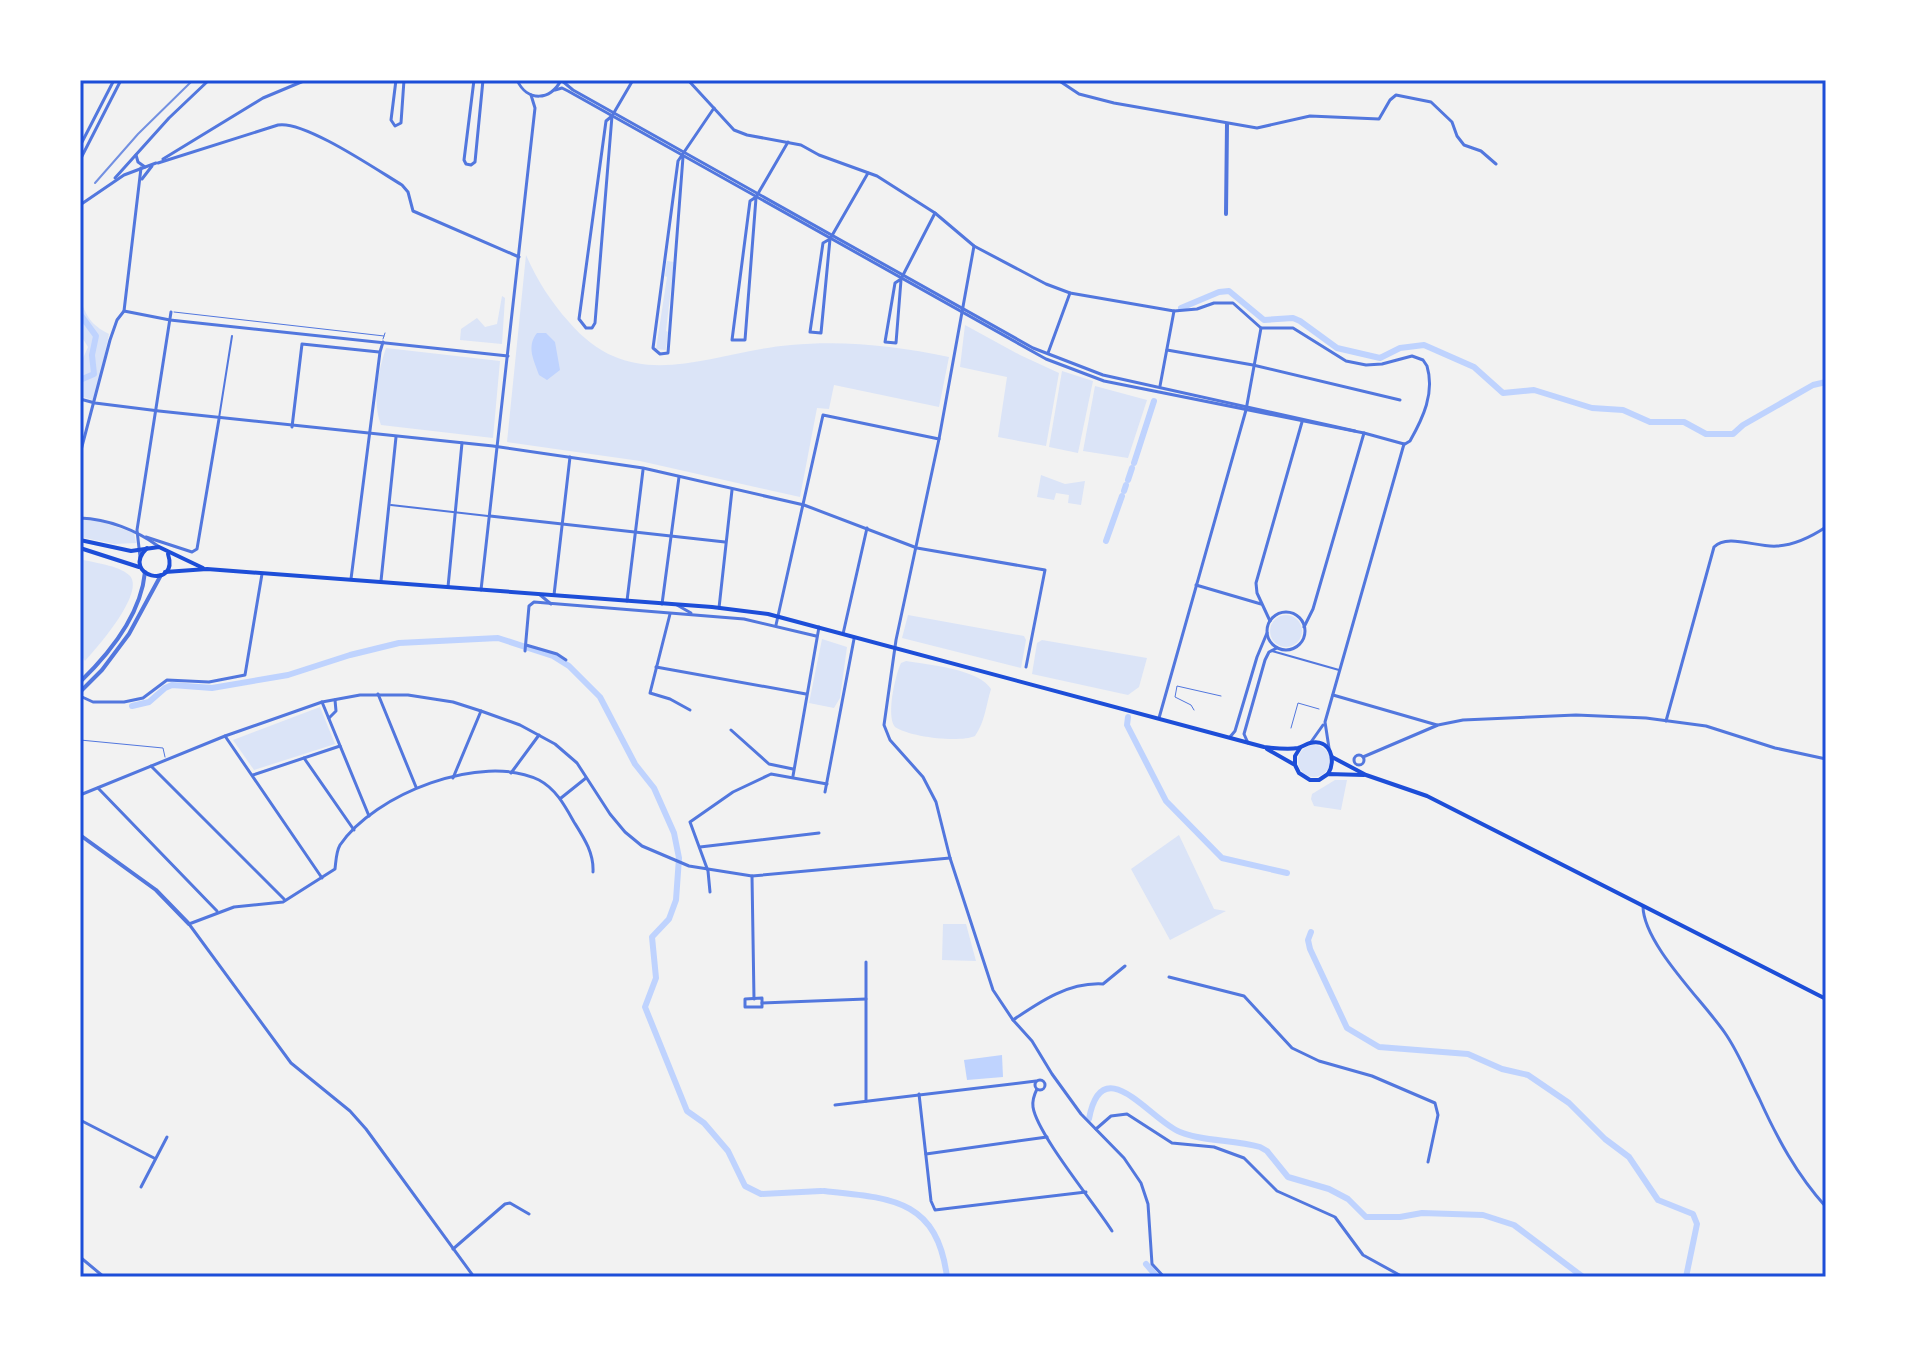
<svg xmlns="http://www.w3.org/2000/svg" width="1906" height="1357" viewBox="0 0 1906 1357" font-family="Poppins,sans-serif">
<rect width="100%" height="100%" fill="#f2f2f2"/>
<g fill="#dbe4f7">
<path d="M526,255C537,280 551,302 569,322C634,398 708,352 791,345C845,340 896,346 949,357L939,407L834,385L829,409L817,408L800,497L640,461L507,442Z"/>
<path d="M667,261L674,262L666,331L668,332L666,350L656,349L667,277L665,276Z"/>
<path d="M502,296L505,298L502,344L460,340L461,329L477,318L485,327L497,324Z"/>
<path d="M80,298C86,316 91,325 109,334L95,401L80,396V365L88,347L80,334Z"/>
<path d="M965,325L1020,355L1059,373L1046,446L998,437L1007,377L960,367Z"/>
<path d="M386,348L500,361L493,438L381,425C372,402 378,371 386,348Z"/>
<path d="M1062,371L1093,381L1078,453L1049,447Z"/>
<path d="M1095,386L1147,400L1128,458L1083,451Z"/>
<path d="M1041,475L1065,484L1085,481L1081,505L1068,503L1069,495L1056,493L1054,500L1037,497Z"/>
<path d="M80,519H93L134,533L136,543L114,544L80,537Z"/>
<path d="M80,559C94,563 118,565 129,575C147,591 97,648 85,661L80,653Z"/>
<path d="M908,615L1024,636L1026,640L1021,668L902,638Z"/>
<circle cx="1286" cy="631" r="16"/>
<path d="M822,639L847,647L840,698L834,708L809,703Z"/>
<path d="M1042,640L1147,658L1139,687L1128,695L1032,674L1037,643Z"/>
<path d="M906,661C929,665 979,669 991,689C986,705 985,722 975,736C959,743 910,737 895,727C886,716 895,676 901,663Z"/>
<path d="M320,707L335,744L254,770L233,740Z"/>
<circle cx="1314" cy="761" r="16"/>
<path d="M1335,780H1347L1341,810L1314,806L1311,799L1312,794Z"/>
<path d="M1179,835L1214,909L1226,911L1170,940L1131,869Z"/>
<path d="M943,924H966L976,961L942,960Z"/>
</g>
<g fill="#bfd3fe">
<path d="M537,333H546L555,342L560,370L547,380L539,375C534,360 526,347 537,333Z"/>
<path d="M1002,1055L1003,1077L967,1080L964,1060Z"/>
</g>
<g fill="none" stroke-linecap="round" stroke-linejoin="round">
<g stroke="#bfd3fe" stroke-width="6">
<path d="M1181,308L1219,292L1229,291L1264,320L1293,318L1300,321L1337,348L1380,358L1400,348L1424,345L1474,367L1503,393L1534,390L1592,408L1623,410L1650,422H1684L1706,434H1733L1743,425L1813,385L1826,382"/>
<path d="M80,314L96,336L92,355L94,374L80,380"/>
<path d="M1134,463L1154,401"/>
<path d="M1128,480L1132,468"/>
<path d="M1124,491L1126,485"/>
<path d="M1106,541L1122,496"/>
<path d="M132,706L149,702L165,688L172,685L212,688L288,675L350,655L399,643L498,638L553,656L569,666L600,697L635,764L654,788L674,833L679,858L676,900L669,919L652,937L656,978L645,1007L687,1111L704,1123L728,1151L745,1186L761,1194L821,1191"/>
<path d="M1128,717L1127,725L1166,801L1222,858L1287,873"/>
<path d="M1311,932L1308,940L1310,949L1347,1028L1379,1047L1468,1054L1502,1069L1528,1075L1569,1103L1605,1139L1629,1157L1658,1200L1693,1214L1697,1224L1686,1277"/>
<path d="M1089,1119C1102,1048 1151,1121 1180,1132C1204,1142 1234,1139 1260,1147L1267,1151L1288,1177L1329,1189L1348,1199L1366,1217H1400L1422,1213L1483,1215L1514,1225L1583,1277"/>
<path d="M824,1191C891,1198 937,1199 947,1277"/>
<path d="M1146,1264L1157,1277"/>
</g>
<g stroke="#5277de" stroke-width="1">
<path d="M174,312L384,336"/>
<path d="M383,339L385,333"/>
<path d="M1194,710L1191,705L1175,697L1177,686L1221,696"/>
<path d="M1291,728L1298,703L1319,709"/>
<path d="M80,740L163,748L165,757"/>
</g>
<g stroke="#5277de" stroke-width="2">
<path d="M219,418L232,336"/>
<path d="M391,505L488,516"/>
<path d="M1272,651L1339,670"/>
</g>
<g stroke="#5277de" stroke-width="3">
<path d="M396,80L391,120L395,126L401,123L404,80"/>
<path d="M474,80L464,160L466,164L471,165L475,162L483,80"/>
<path d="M517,80C527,102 551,101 561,80L573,90L1033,348L1103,375L1355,431"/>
<path d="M688,80L734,130L747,135L801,145L819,155L877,176L935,213L974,246L1046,284L1070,293L1174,311L1197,309L1214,303H1233L1261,328H1293L1346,361L1366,365L1382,364L1412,356L1423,360L1427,366C1435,393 1423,418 1410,441L1405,444"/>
<path d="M1058,80L1079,94L1114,103L1257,128L1310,116L1379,119L1390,100L1396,95L1431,102L1452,122L1457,136L1464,145L1481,151L1496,164"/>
<path d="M555,90L562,88L568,91L1046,359L1104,381L1364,433L1404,444"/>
<path d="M612,116L595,323L592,328H586L579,319L606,121L612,116L633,80"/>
<path d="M80,146L114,80"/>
<path d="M136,155L138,162L145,167"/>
<path d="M683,157L668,353L660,354L653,348L678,161L714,108"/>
<path d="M163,159L263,98L306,80"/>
<path d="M80,160L121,80"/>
<path d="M158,163L278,125C304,120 377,170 402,185L408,192L413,211L519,257"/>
<path d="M115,178L169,118L209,80"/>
<path d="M142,179L152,166"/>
<path d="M756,198L745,340H732L750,201L756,197L788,142"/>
<path d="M80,205L124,175L156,163"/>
<path d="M830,239L823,243L810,332L821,333L830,239L868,173"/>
<path d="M974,246L939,439L896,640L884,725L890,740L923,777L936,802L950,858L993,990L1013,1020L1032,1041L1052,1074L1081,1114L1124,1158L1141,1183L1148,1204L1152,1264L1164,1277"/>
<path d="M901,280L896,343L885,342L895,283L901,279L935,213"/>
<path d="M124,311L170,320L508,356"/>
<path d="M1167,350L1253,365L1400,400"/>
<path d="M1048,353L1070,293"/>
<path d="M1160,386L1174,311"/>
<path d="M80,399L95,403L159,411L493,446L643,468L804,505L917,548L1045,570L1026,667"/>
<path d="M292,427L302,344L379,352"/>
<path d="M80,454L110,340L117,320L124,311L141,168"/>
<path d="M490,516L725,542"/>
<path d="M80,518C108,519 136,530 158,546"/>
<path d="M146,537L192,552L197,549L219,419"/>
<path d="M140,557L137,530L171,312"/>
<path d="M351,579L380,352L383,342"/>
<path d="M381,581L396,437"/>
<path d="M1196,585L1261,604"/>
<path d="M448,587L462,443"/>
<path d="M481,590L535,108L531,95"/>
<path d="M539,594L551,604"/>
<path d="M554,595L570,457"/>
<path d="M627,601L643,470"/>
<path d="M662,604L679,477"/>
<path d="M677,605L691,613"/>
<path d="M719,608L732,490"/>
<circle cx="1286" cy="631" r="19"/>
<path d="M670,614L650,693L670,699L690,710"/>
<path d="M1270,621L1257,593L1256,583L1302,422"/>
<path d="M776,625L823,415L939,439"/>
<path d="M1304,627L1313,609L1364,433"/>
<path d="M843,634L867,528"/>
<path d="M526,645L557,654L566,660"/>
<path d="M525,651L529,606L534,602L744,619L816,636"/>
<path d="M656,667L806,694"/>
<path d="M378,694L416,787"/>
<path d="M1333,695L1437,725"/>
<path d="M80,696L93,702H124L143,698L167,680L209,682L245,675L262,574"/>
<path d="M322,702L369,816"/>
<path d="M329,718L336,711L335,700"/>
<path d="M1159,718L1246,410L1261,328"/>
<path d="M1666,721L1714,547C1727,533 1758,548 1777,546C1795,545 1811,537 1826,527"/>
<path d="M731,730L769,764L793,769"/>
<path d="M225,736L322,878"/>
<path d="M1230,737L1235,731L1257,657L1267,633"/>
<path d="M1311,742L1323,725"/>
<path d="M1248,743L1244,734L1265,660L1269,652L1277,648"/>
<path d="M1329,748L1325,722L1404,444"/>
<circle cx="1359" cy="760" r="5"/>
<path d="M1363,757L1438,725L1463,720L1576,715L1646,718L1706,726L1775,748L1826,759"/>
<path d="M304,758L354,830"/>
<path d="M151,766L284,899"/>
<path d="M511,773L539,735"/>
<path d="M253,775L340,746"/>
<path d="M793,776L819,627"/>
<path d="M453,778L481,711"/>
<path d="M98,788L217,911"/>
<path d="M825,792L854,639"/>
<path d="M80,795L225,736L322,702L360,695H408L453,702L481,711L520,725L555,744L577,763L610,814L625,832L642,846L689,866L752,876L950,858"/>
<path d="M561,798L586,778"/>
<path d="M700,847L819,833"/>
<path d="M752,876L754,999"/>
<path d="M710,892L708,871L690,822L733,792L771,774L827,784"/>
<path d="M1643,906C1643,944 1704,1002 1725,1033C1739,1053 1748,1077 1759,1098C1777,1138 1797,1175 1826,1207"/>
<path d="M1169,977L1244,996L1292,1048L1319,1061L1372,1076L1435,1103L1438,1115L1428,1162"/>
<path d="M762,998V1007H745V999Z"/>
<path d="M762,1003L866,999"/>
<path d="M1013,1020C1041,1001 1069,982 1103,984L1125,966"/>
<circle cx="1040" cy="1085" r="5"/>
<path d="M1037,1089C1034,1095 1032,1100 1033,1107C1037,1134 1095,1204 1112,1231"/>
<path d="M919,1094L931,1201L935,1210L1086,1192"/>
<path d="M866,1101V962"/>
<path d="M835,1105L1036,1081"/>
<path d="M80,1120L154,1158"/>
<path d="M1096,1129L1111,1116L1127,1114L1172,1143L1214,1147L1244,1158L1277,1191L1335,1217L1363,1255L1403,1277"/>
<path d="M926,1154L1047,1137"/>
<path d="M141,1187L167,1137"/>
<path d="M453,1249L505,1204L510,1203L529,1214"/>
<path d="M80,1257L104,1277"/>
<path d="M474,1277L366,1129L350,1111L291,1063L189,924L234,907L283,902L335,869C336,861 336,852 340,845C374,794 482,752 539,780C556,789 565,806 574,822C584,838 594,853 593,872"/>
</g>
<g stroke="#5277de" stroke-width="4">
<path d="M1226,214L1227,124"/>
<path d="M80,682C109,654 141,614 145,572"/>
<path d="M80,692L102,670L129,634L161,575"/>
<path d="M80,835L156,890L189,924"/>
</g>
<g stroke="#1d4ed8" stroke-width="4">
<path d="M80,540L131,551L159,547L203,568"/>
<path d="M80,548L139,567"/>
<path d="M147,548C119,576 180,591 168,554"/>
<path d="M165,572L207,569L712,607L768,614L1264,747C1274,748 1287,750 1298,748C1302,747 1306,744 1310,743C1330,738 1337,760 1328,774"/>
<path d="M1267,749L1295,765L1299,773L1310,780H1319L1328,774L1364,775"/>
<path d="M1332,757L1366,775L1427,796L1826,999"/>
<path d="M1295,764V756L1300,748"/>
</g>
<path stroke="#7290e2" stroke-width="2" d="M95,183L138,134L193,80"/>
</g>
<rect width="1906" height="1357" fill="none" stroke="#ffffff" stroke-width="164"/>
<rect x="82" y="82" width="1742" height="1193" fill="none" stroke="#1d4ed8" stroke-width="3"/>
</svg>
